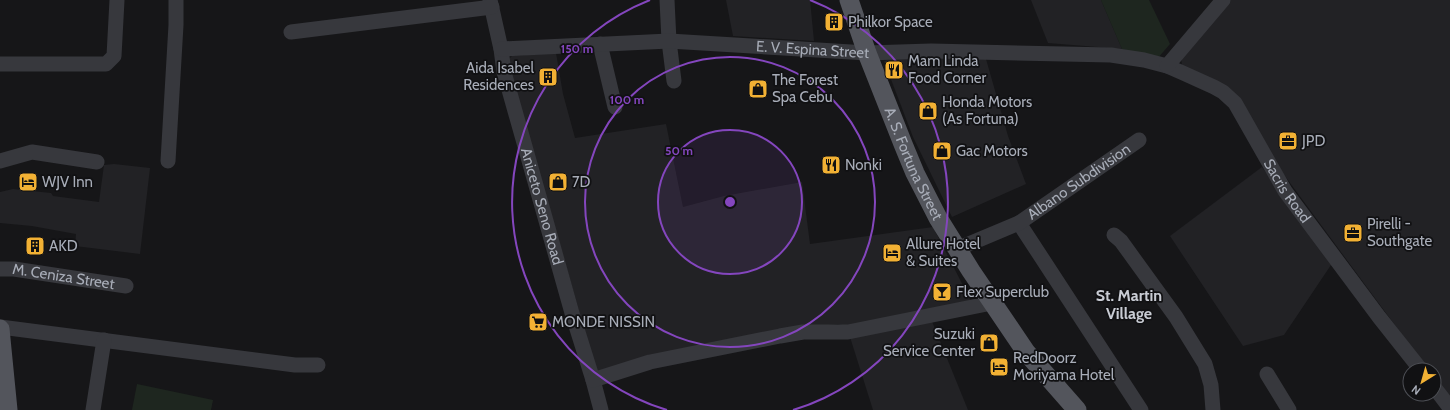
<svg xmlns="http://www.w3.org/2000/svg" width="1450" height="410" viewBox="0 0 1450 410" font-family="Cabin,sans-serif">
<rect width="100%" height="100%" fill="#161618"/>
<g fill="#222225">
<path d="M726,0H810L814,41L733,36Z"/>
<path d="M1031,0H1101L1122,49L1048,43Z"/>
<path d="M1229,0H1450V399L1434,378V370H1428L1279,168L1241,104L1182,66L1181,57Z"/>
<path d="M556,53L563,94L575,138L666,124L683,207L724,196L802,182L810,244L933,227L972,303L850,327L838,324L820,326L597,373L507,61L512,56Z"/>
<path d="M900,58L986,59L1008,136L1026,184L952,217L913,137L884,61Z"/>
<path d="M114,164L150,168L140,254L75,246L76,234L32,226L0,223V192L13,189L51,193L53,196L99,202L104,165Z"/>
<path d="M1262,167L1333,262L1284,335L1243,346L1170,236Z"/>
<path d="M931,319L968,410H873L850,337Z"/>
</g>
<g fill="#1e261f">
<path d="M1101,0H1149L1170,44L1157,59L1122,49Z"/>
<path d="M137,384L213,400L211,410H132Z"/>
</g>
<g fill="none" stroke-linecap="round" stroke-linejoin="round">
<g stroke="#37383d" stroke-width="15">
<path id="s1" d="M490,0L501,49L504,72L572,313L593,380L601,410"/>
<path d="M667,0L669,41L674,81"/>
<path d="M291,32L492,7"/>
<path d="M600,44L615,107"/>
<path id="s2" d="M501,49L669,41L867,53L931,51L1111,55L1144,60L1167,66L1183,73L1214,87L1223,92L1235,103L1285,191L1379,317L1421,370"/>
<path d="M0,64H106L114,56L117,0"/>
<path d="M1167,66L1223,0"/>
<path d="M0,161L32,152L97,162"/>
<path d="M168,161L176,25V0"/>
<path d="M1019,223L1141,410"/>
<path d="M1114,235L1121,241L1176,317L1205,364L1211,385L1213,410"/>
<path id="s3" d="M957,249L1019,223L1139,140"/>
<path id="s4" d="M0,269H14L126,286"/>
<path d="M0,327L295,365H318"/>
<path d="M1267,374L1289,410"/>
<path d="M593,380L650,362L780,336L803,332H848L992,303"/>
<path d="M1434,387L1450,408"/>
<path d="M93,410L104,340"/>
</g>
<g stroke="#53555c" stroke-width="19">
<path id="s5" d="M849,0L867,53L903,144L915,173L938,218L971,271L1026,352L1077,410"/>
<path d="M0,329L8,410"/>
</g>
</g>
<circle cx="730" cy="202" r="72" fill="#8446be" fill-opacity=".12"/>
<g fill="none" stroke="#8446be" stroke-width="2">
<circle cx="730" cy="202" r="72"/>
<circle cx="730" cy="202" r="145"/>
<path d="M667 410A217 217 0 0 1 650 0M810 0A217 217 0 0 1 793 410"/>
</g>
<defs>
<g id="building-square" transform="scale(1)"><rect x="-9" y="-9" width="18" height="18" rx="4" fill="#f2b134" stroke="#111113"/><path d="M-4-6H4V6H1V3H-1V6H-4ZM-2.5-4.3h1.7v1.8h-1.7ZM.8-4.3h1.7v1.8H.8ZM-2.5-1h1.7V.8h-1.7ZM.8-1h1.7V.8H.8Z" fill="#111"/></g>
<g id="restaurant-square" transform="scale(1)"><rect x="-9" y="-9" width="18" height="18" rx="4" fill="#f2b134" stroke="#111113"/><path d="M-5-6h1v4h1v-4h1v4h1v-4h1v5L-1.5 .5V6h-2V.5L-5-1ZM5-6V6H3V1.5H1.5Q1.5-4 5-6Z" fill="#111"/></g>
<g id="shop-square" transform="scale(1)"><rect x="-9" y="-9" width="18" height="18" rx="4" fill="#f2b134" stroke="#111113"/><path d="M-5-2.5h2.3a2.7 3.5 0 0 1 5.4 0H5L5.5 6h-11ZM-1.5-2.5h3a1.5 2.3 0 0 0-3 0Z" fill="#111"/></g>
<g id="office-square" transform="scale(1)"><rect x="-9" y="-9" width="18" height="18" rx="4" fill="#f2b134" stroke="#111113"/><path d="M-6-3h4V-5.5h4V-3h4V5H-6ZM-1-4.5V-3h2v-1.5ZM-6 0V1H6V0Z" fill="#111"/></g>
<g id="hotel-square" transform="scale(1)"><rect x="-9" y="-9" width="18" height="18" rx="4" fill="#f2b134" stroke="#111113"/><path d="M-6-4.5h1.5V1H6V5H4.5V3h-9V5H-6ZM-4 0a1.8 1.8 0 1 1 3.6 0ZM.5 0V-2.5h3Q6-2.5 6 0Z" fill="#111"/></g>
<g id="bar-square" transform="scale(1)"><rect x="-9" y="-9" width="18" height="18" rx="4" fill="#f2b134" stroke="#111113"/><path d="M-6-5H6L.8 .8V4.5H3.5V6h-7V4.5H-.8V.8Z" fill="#111"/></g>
<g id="supermarket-square" transform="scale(1)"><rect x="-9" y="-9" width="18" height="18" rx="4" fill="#f2b134" stroke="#111113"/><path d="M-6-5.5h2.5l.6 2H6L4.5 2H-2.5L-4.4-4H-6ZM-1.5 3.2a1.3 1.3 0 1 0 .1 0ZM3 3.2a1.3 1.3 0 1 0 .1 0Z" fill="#111"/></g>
</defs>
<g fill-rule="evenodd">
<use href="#building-square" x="834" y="22"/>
<use href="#restaurant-square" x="894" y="70"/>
<use href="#building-square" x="548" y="77"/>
<use href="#shop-square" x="758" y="89"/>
<use href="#shop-square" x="928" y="111"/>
<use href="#office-square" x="1288" y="141"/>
<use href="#shop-square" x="942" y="151"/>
<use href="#restaurant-square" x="831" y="165"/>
<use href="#hotel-square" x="28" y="182"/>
<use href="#shop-square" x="558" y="182"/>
<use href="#office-square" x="1353" y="233"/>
<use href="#building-square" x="35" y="246"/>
<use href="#hotel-square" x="892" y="253"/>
<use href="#bar-square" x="942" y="292"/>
<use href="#supermarket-square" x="538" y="322"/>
<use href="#shop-square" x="989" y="343"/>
<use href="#hotel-square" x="999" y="367"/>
</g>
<g text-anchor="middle" stroke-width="3.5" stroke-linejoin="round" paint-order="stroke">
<g font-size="15" fill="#a8adb8" stroke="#111113" text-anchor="start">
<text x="848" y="27">Philkor Space</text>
<text x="908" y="66">Mam Linda<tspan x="908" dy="17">Food Corner</tspan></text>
<text x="534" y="73" text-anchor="end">Aida Isabel<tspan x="534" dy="17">Residences</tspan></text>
<text x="772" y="85">The Forest<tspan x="772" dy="17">Spa Cebu</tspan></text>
<text x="942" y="107">Honda Motors<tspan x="942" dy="17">(As Fortuna)</tspan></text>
<text x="1302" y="146">JPD</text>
<text x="956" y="156">Gac Motors</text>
<text x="845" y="170">Nonki</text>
<text x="42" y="187">WJV Inn</text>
<text x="572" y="187">7D</text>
<text x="1367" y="229">Pirelli -<tspan x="1367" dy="17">Southgate</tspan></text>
<text x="906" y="249">Allure Hotel<tspan x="906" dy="17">&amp; Suites</tspan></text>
<text x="49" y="251">AKD</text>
<text x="956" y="297">Flex Superclub</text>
<text x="552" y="327">MONDE NISSIN</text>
<text x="975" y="339" text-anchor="end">Suzuki<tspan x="975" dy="17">Service Center</tspan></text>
<text x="1013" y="363">RedDoorz<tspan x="1013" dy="17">Moriyama Hotel</tspan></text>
</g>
<g font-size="15" fill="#a8adb8" stroke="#111113">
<text dy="5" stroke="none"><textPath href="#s2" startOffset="312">E. V. Espina Street</textPath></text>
<text dy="5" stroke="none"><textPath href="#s5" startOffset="176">A. S. Fortuna Street</textPath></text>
<text dy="5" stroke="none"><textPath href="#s3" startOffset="140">Albano Subdivision</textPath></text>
<text dy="5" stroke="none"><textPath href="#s2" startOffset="848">Sacris Road</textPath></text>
<text dy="5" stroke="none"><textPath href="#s1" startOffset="213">Aniceto Seno Road</textPath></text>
<text dy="5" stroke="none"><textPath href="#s4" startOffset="64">M. Ceniza Street</textPath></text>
</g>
<g font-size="16" font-weight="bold" fill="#c9ccd4" stroke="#111113">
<text x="1129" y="301">St. Martin<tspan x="1129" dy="18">Village</tspan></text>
</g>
</g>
<circle cx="730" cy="202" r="6" fill="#8446be" stroke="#111113" stroke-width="2"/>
<g font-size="12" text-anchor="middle" font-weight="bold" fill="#8446be" stroke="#111113" stroke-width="3.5" stroke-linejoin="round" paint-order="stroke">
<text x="577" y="53">150 m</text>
<text x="627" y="104">100 m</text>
<text x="679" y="155">50 m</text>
</g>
<g transform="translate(1422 382) rotate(217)"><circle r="19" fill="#111113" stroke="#4d4f55"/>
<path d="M0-3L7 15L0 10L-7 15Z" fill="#f2b134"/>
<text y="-6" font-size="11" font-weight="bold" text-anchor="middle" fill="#a8adb8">N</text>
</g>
</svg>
